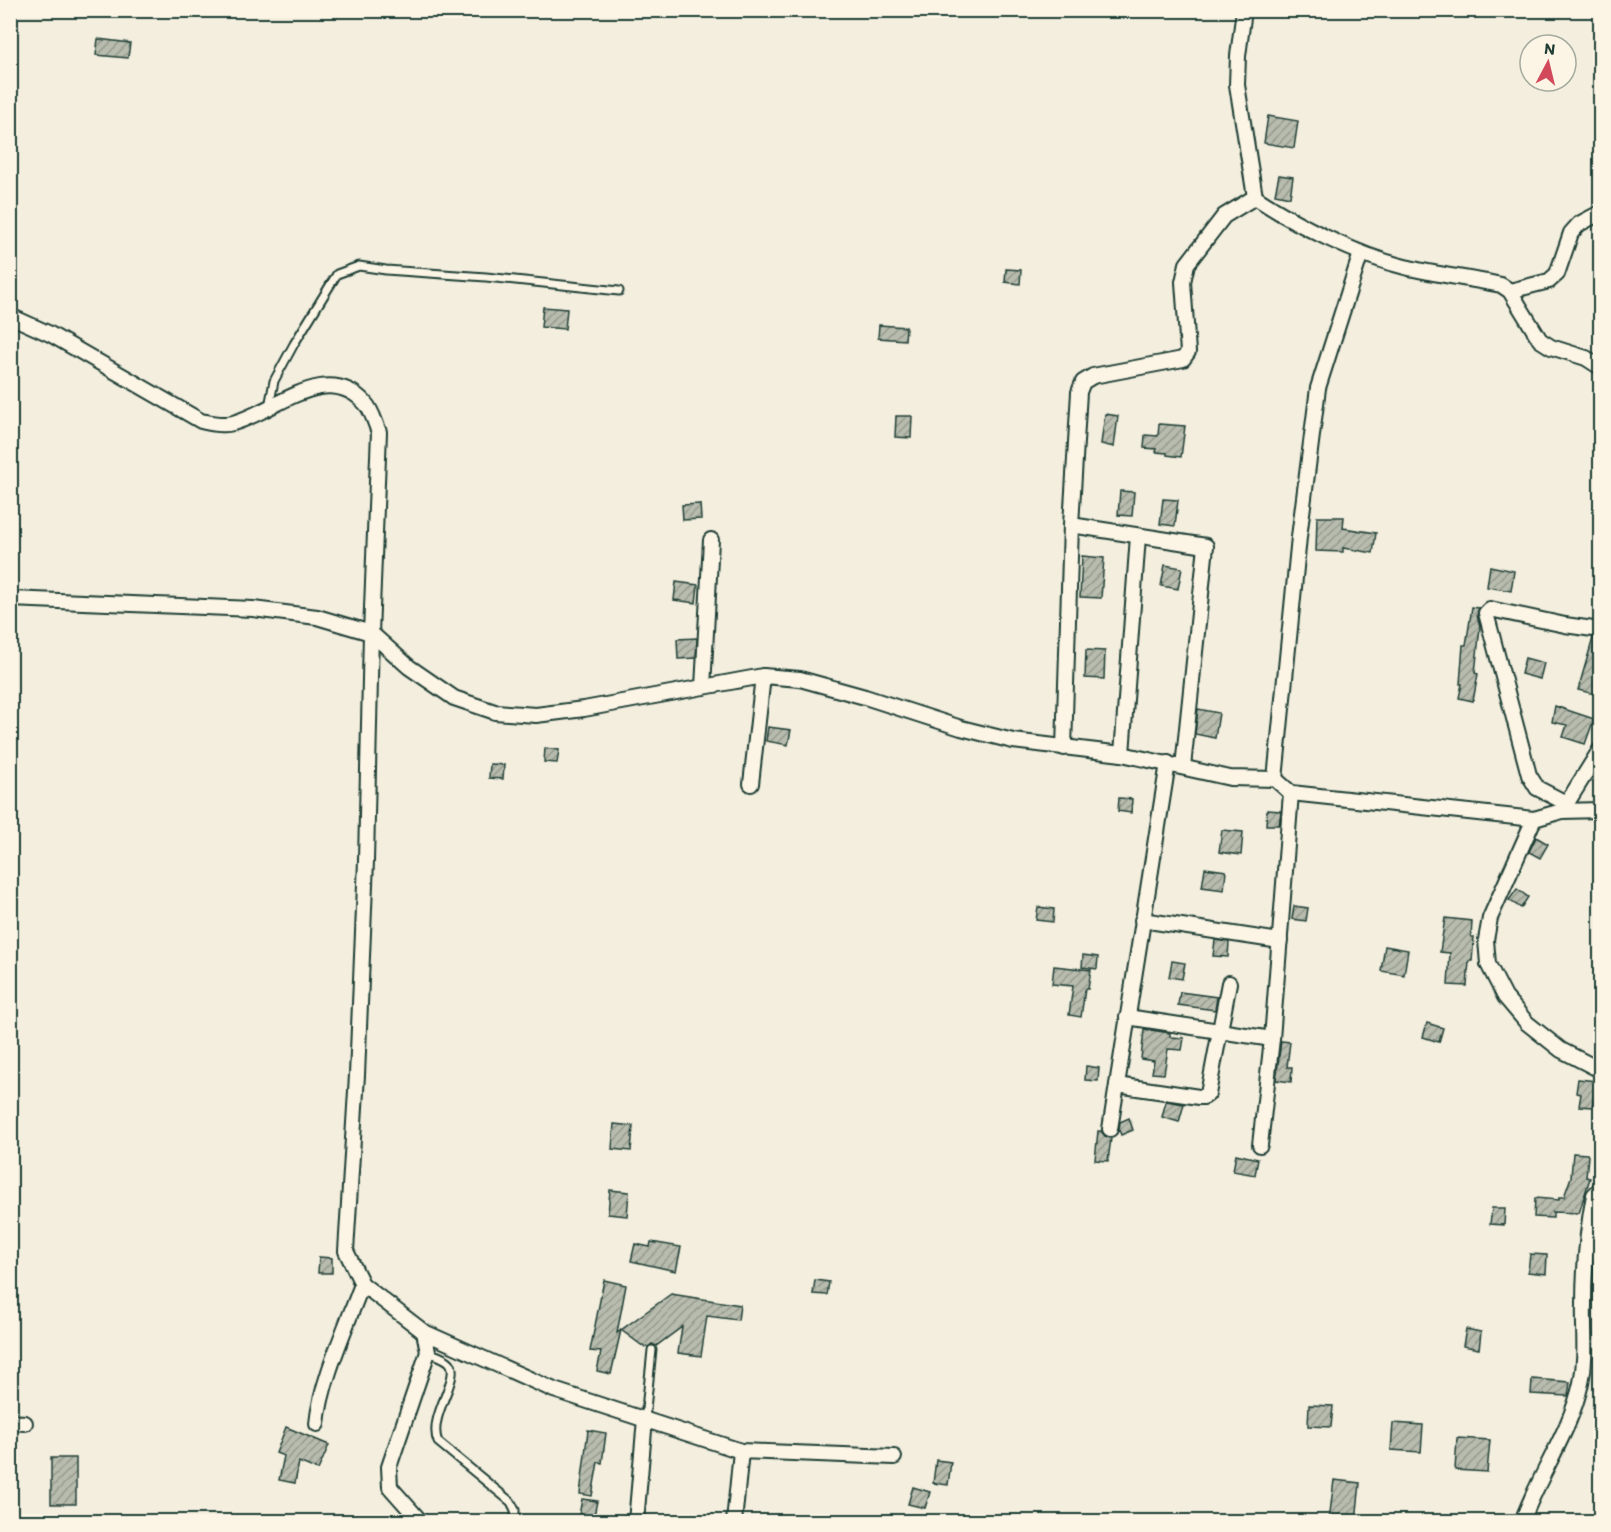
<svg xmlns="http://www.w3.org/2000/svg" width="1611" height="1532" viewBox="0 0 1611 1532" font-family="Itim,sans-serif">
<defs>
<pattern id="building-hatch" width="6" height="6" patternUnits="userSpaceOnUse" patternTransform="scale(1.5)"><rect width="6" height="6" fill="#b8bcae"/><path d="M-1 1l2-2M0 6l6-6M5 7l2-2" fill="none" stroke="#959a8e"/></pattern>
</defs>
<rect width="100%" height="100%" fill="#f3eede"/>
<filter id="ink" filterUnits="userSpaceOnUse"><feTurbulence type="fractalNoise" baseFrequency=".0167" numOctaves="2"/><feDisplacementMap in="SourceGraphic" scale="12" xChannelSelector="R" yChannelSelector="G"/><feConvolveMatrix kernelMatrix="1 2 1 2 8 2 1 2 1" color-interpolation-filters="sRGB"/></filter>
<g filter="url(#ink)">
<g fill="url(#building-hatch)" stroke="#1f3d34" stroke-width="1.5">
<path d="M98,39L130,43L128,58L96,55Z"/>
<path d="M1268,116L1298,121L1294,148L1264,143Z"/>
<path d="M1279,175L1293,177L1290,197L1275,194Z"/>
<path d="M1006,269L1021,270L1020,284L1005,282Z"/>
<path d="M543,307L567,309L565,329L541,327Z"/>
<path d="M879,325L906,327L905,340L878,338Z"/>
<path d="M1105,414L1118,416L1114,447L1101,444Z"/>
<path d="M896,416H912L911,438L895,437Z"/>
<path d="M1159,424L1185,426L1181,457L1167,455V453L1156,452L1157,449L1144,448L1145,435L1158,436Z"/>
<path d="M1120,491L1134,492L1132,516L1118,515Z"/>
<path d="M1163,499L1178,500L1175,526L1160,524Z"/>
<path d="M700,504L701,519L683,520L682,505Z"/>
<path d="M1317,517H1344L1343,528L1376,533L1373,553L1343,548V552L1316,551Z"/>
<path d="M1082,556L1104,558L1101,598L1080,597Z"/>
<path d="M1165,565L1182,568L1178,589L1161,586Z"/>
<path d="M1490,566L1514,571L1511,591L1487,587Z"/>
<path d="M676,582L698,585L696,603L674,600Z"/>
<path d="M1472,607L1479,608L1477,615L1480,627L1475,673L1478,674L1473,701L1459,698L1462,684H1460L1463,645H1466Z"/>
<path d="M697,638L696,658L678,659L677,639Z"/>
<path d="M1593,638L1600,639V674L1595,694L1578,690Z"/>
<path d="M1086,650L1105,651L1104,679L1085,678Z"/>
<path d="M1525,658L1544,663L1540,679L1521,674Z"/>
<path d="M1555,706L1594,719L1585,744L1563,737L1567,725L1552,722Z"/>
<path d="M1198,709L1219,713L1215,738L1195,734Z"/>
<path d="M768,727L791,730L788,745L766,741Z"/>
<path d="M545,748L559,750L557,763L544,762Z"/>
<path d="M490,764L504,765L503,779L489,778Z"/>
<path d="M1119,798L1132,799L1131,813L1118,811Z"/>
<path d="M1267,810L1281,811L1279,825H1266Z"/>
<path d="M1222,830L1243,832L1241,855L1219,852Z"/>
<path d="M1536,837L1548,844L1540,858L1529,852Z"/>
<path d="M1205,868L1226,871L1224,890L1202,887Z"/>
<path d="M1517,889L1528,897L1521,908L1509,900Z"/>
<path d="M1294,906L1308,908L1306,921L1292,919Z"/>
<path d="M1038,907L1054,909L1053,922L1036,920Z"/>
<path d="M1445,918L1472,921L1471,937H1474L1472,961H1469L1467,986L1448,985L1450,953L1440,952Z"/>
<path d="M1215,940L1229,942L1228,957L1213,956Z"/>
<path d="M1385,946L1408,950L1404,975L1381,971Z"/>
<path d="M1083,955L1098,957L1097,969L1082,967Z"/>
<path d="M1172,961L1185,963L1182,979L1169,977Z"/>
<path d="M1054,966L1091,970L1088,989H1085L1081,1017L1069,1015L1073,986L1052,984Z"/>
<path d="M1180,992L1217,997L1215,1010L1178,1005Z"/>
<path d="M1427,1023L1443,1028L1439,1042L1423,1037Z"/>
<path d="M1144,1029L1170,1033V1037L1184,1038L1182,1050L1168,1049L1164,1074L1152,1073L1154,1061L1141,1059Z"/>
<path d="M1281,1041L1290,1042L1287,1067H1292L1291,1082L1276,1080Z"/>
<path d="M1086,1066L1099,1068L1098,1081L1085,1080Z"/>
<path d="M1578,1079L1596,1081L1592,1107L1579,1106L1581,1094L1576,1093Z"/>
<path d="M1166,1101L1184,1104L1179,1122L1162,1117Z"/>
<path d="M1129,1118L1133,1130L1121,1135L1119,1130L1120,1122Z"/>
<path d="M614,1124L633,1126L631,1151L612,1149Z"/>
<path d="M1098,1131H1101L1105,1136L1111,1138L1108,1161L1095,1160Z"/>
<path d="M1573,1153L1587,1154L1588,1156L1586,1177L1590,1178L1579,1213L1553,1212V1218L1534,1217L1535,1198L1559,1200V1197H1564L1571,1177Z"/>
<path d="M1236,1154L1258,1159L1255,1175L1233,1171Z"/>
<path d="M610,1190L629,1192L627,1216L608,1214Z"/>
<path d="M1492,1208H1505L1504,1225L1490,1224Z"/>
<path d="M651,1242L681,1247L676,1271L631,1261L635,1244L650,1247Z"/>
<path d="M1530,1254L1547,1255L1546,1274L1528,1272Z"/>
<path d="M319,1257L332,1258V1273H318Z"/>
<path d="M604,1280L626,1285L617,1333L621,1330L611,1374L597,1371L601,1352L590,1351Z"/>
<path d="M815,1280L829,1282L827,1295L813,1294Z"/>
<path d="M671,1294L740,1305L738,1320L707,1316L701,1356L678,1353L682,1327L656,1346L652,1344L648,1347H644L621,1330Z"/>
<path d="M1466,1329L1481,1332L1479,1349L1463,1346Z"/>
<path d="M1532,1379L1570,1382L1568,1396L1531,1394Z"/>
<path d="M1309,1405L1333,1406L1331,1427L1308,1426Z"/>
<path d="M1393,1423L1423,1425L1421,1452L1391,1450Z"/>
<path d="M286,1427L329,1445L318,1470L299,1462L295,1483L279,1480L284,1456L276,1453Z"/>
<path d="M588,1430L606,1433L602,1463L598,1462L592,1496L580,1494Z"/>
<path d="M1457,1438L1490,1440L1487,1472L1455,1470Z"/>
<rect x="51" y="1458" width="25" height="46"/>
<path d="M936,1460L951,1462L948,1485L933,1483Z"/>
<path d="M1334,1480L1360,1483L1356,1521H1329Z"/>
<path d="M913,1487L930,1492L925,1508L908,1504Z"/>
<path d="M582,1499L597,1501L593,1521H578Z"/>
</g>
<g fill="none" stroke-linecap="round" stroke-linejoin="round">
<g stroke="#1f3d34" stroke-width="11">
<g id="lane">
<path d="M269,407L274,381L294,344L337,274L359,266L386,270L486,277L619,291"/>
<path d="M428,1352C435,1355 445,1357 450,1363C461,1379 427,1417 438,1442L511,1502L515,1510V1522"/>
<path d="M645,1419L652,1350"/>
</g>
</g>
<g stroke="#1f3d34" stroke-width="18">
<g id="street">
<path d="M1244,10L1238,56L1237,85L1255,197C1297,225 1356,255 1405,267C1437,275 1469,278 1501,285L1510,291L1540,340L1551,347L1586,358L1600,367"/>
<path d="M1510,291L1549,281L1557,274L1571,233L1579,224L1600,213"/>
<path d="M10,316L50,334L201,421C211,423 223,426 233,423C275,412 326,360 365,403C372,410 375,423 379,432L371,633L366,861L357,1075L346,1251L362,1284L424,1332L554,1390L741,1451"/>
<path d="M1071,525L1206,546L1183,767"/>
<path d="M10,599L253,609L317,617L371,633L409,667L454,698L495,712L536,715L584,709L763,676L800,679L865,697L961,728L1013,741L1122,754L1230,778L1275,779L1291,793L1534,819L1490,918L1486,940L1488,964L1505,997L1527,1023L1561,1050L1600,1070"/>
<path d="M703,687L711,540"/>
<path d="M1064,748L1071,525L1079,392L1083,382L1093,376L1183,359L1188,352L1183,282L1187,264L1224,216L1255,197"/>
<path d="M1122,754L1138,536"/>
<path d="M1275,779L1299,537L1318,388L1361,253"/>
<path d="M751,784L763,676"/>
<path d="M1566,803L1537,788L1529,775L1486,613L1490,609L1565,625L1600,630"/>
<path d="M1562,811L1600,750"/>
<path d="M1534,819L1562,811L1600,810"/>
<path d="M1142,920L1280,941"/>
<path d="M1127,1017L1272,1039"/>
<path d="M1117,1085L1199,1097H1204L1208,1094L1229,983"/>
<path d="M1110,1129L1168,763"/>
<path d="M1260,1145L1272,1039L1291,793"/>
<path d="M10,1422L25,1423"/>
<path d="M317,1424C321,1380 347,1326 362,1284"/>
<path d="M421,1522L390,1487L389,1467L428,1352L424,1332"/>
<path d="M636,1522L645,1419"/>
<path d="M734,1522L741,1451L894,1457"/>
<path d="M1522,1522C1539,1474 1570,1433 1581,1383C1587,1356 1583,1331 1584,1305C1584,1269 1587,1231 1594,1195L1600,1189"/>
</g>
</g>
<use href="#lane" stroke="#fcf5e5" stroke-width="7"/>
<use href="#street" stroke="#fcf5e5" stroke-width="14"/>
</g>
</g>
<rect width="1611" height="1532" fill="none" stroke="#fcf5e5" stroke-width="36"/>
<rect x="18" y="18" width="1575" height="1496" fill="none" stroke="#1f3d34" stroke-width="2" filter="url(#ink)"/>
<g transform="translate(1548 63) rotate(7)"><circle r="28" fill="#fcf5e5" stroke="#a4ab9e" stroke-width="1.5"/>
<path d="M0-4.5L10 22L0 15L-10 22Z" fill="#d1495b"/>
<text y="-9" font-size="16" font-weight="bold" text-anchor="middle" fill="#1f3d34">N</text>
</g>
</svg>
